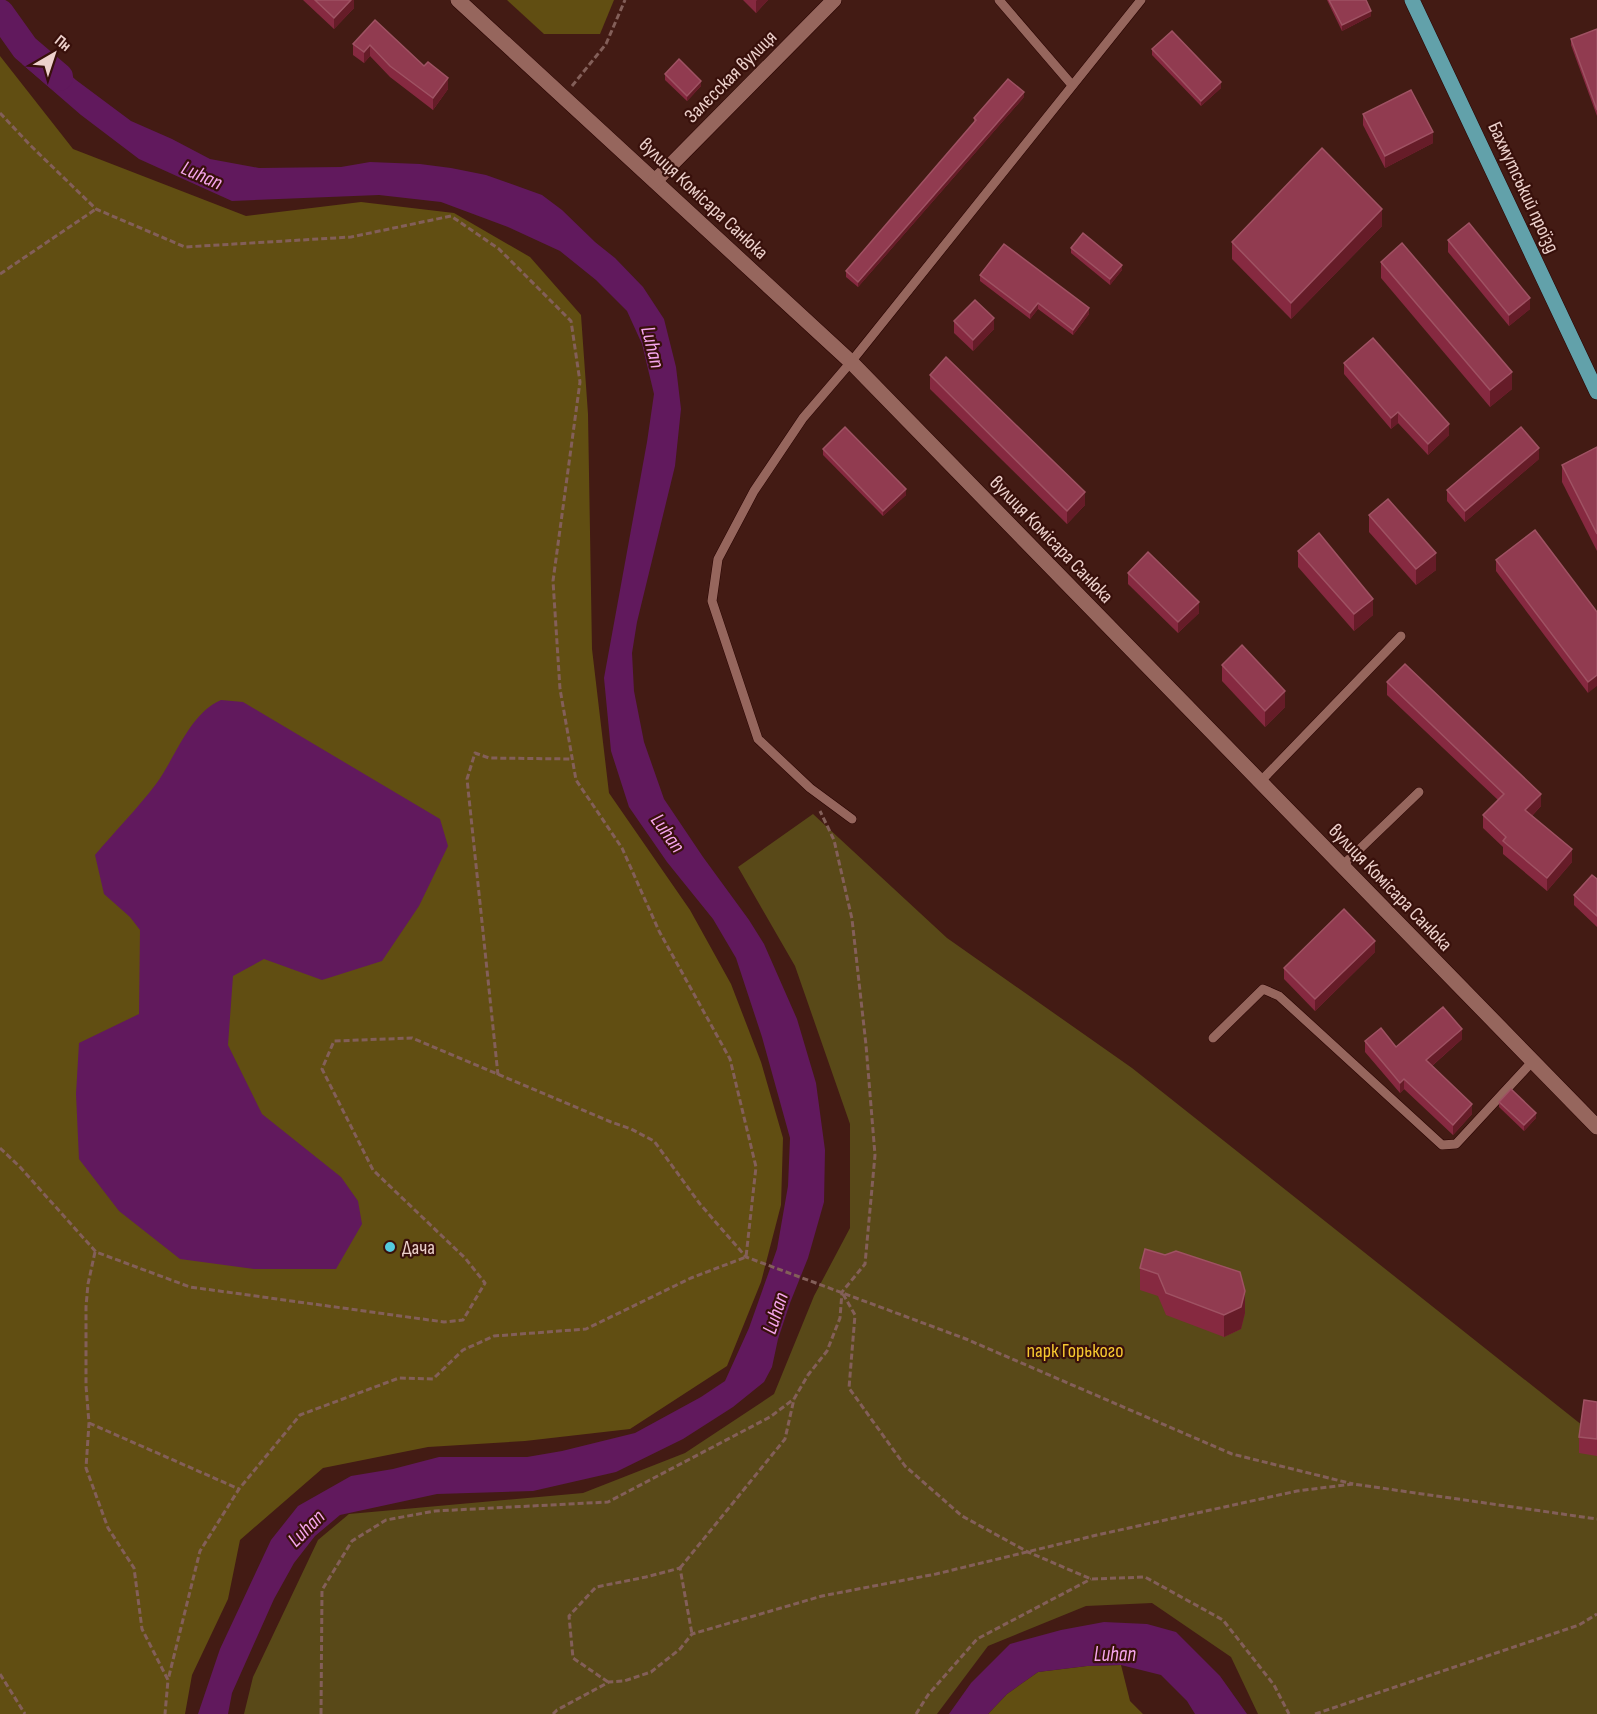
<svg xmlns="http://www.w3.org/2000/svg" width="1597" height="1714" viewBox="0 0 1597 1714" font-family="'Sofia Sans Condensed',sans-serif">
<rect width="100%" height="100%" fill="#431b14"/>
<path fill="#594918" d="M813,814L947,938L1132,1068L1597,1437V1714H1258L1231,1657L1152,1603L1086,1606L988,1646L937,1714H244L253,1677L318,1540L349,1514L583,1493L685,1453L774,1394L814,1296L850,1228V1124L795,966L738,867Z"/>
<g fill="#614e12">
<path d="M507,0H614L600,34H544Z"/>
<path d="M0,56L73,149L246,216L361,202L454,213L530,257L581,315L588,414L592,649L609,793L690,910L731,984L761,1062L783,1138L781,1205L761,1282L727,1366L630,1429L525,1441L428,1447L323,1468L240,1540L228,1599L192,1675L185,1714H0Z"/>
<path d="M1121,1665L1130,1701L1143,1714H988L1007,1694L1038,1672L1087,1666Z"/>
</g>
<g fill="#61195d">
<path d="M37,45L76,80L131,121L172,139L210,159L259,168L341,167L370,162L420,164L451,168L486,175L542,195L562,210L595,242L615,258L643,287L664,319L676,367L681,409L675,466L637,622L632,653L634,691L644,742L664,799L703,857L749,920L764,944L797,1019L816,1083L825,1150L824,1202L808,1258L790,1303L778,1339L772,1367L764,1382L733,1407L683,1439L616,1472L533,1491L437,1494L340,1515L315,1536L294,1563L274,1599L232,1693L228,1714H198L220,1649L271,1540L298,1506L351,1476L393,1469L439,1457H527L562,1451L635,1433L701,1397L725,1381L749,1328L777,1249L788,1186L790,1138L762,1037L736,958L713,919L667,862L629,807L611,751L604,678L647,442L654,394L642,344L627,311L596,280L560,251L508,227L441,202L379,195L232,201L139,159L81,115L22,64Z"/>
<path d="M221,700L243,702L440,819L448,846L419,906L382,961L322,980L264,959L233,976L228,1045L262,1114L341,1177L358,1201L362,1224L336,1269H254L180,1259L119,1211L79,1159L76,1094L79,1043L139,1014L140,930L130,917L104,894L95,855C115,831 138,808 156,784C176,757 189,714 221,700Z"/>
<path d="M1104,1622L1147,1624L1176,1632L1220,1676L1247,1714H1195L1187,1701L1161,1675L1121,1665L1087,1666L1038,1672L1007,1694L988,1714H949L971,1683L1010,1644L1061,1630Z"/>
</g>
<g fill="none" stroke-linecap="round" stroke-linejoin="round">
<path stroke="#61195d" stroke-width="28" d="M0,13L25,48L59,77"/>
<g stroke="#280301" stroke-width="10">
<g id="lane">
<path d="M999,0L1072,85"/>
<path d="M1260,782L1401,636"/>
<path d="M852,819L810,788L758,739L712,601L718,559L754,491L803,418L851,362L1141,0"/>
<path d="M1342,866L1419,792"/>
<path d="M1213,1038L1263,989L1279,996L1442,1145L1456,1144L1532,1062"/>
</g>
</g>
<g stroke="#280301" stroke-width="16">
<g id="street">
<path d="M458,0L851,362L1597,1127"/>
<path d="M655,181L834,0"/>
</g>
</g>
<g stroke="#280301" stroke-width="16">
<path id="primary" d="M1412,0L1597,392"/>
</g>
<g stroke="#835f59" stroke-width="3" stroke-dasharray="6 3" stroke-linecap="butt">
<path d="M572,86L606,44L625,0"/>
<path d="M0,113L30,145L96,209L185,247L351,237L451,216L499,249L571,321L580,382L553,581L560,689L576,780L622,848L659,931L730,1059L756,1167L746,1257L691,1278L586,1329L494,1336L463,1350L433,1379L399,1378L300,1415L239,1489L200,1551L168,1680"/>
<path d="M0,274L96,209"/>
<path d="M498,1075L467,779L475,753L489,758L572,759"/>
<path d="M0,1148L19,1166L96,1252L190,1287L444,1322L463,1320L485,1283L465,1258L373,1170L322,1069L334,1041L412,1038L611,1122L631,1129L654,1141L700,1204L746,1257L966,1339L1232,1454L1353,1484"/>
<path d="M95,1252L88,1284L86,1307V1386L89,1423L86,1468L108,1528L134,1568L142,1629L168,1680L165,1714"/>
<path d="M843,1294L855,1315L849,1388L905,1466L962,1516L1028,1552L1091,1579L1145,1577L1223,1620L1274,1685L1289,1714"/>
<path d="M89,1423L239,1489"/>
<path d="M680,1568L785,1439L794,1399L808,1375L827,1351L840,1318L842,1292L865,1264L875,1155L866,1045L852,919L834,840L820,811"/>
<path d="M0,1674L25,1714"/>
<path d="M608,1682L573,1658L569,1616L596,1587L646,1577L680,1568L692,1634"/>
<path d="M321,1714L322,1590L352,1541L386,1520L435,1511L608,1502L770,1417L794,1399"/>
<path d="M553,1714L557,1710L609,1682L624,1681L651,1672L680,1649L692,1634L822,1596L936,1574L1097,1535L1297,1491L1353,1484L1597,1519"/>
<path d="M916,1714L928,1695L977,1639L1091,1579"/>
<path d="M1315,1714L1579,1625L1597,1614"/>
</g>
<use href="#lane" stroke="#96665d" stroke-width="9"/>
<use href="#street" stroke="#96665d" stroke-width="15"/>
<use href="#primary" stroke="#62a1aa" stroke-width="15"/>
</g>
<g fill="#862940">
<path d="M303,0H354V8L334,29Z"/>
<path d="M743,0H768L756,13Z"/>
<path d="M1327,0H1366L1371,16L1342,31Z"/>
<path d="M375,20L448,89L433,110L390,77L370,56L364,63L353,55V44Z"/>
<path d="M1597,29V116L1571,45V39Z"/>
<path d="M1152,49L1221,88L1201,106L1152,55Z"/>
<path d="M665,74L701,86L687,101L665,80Z"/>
<path d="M1024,97L858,287L846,277V271L974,123V118Z"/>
<path d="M1363,114L1433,143L1385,168L1363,125Z"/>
<path d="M1382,226L1291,319L1232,259V242Z"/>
<path d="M1448,240L1530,309L1509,326L1448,252Z"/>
<path d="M1071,248L1122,270L1110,285L1071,253Z"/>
<path d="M1381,262L1512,389L1490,407L1381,278Z"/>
<path d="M980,275L1089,314L1073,335L1038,309L1030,319L980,281Z"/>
<path d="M954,321L994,329L973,351L954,333Z"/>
<path d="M1344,363L1449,435L1428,455L1398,423L1391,429L1344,374Z"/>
<path d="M930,375L1085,505L1067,524L930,389Z"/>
<path d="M1597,447V551L1562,482V465Z"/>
<path d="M823,449L906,495L883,516L823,455Z"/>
<path d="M1539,459L1465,522L1447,501V490Z"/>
<path d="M1369,515L1436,570L1416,585L1369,532Z"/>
<path d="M1298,551L1373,615L1354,631L1298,567Z"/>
<path d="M1496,560L1597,612L1588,693L1496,571Z"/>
<path d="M1128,573L1199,613L1178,633L1128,584Z"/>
<path d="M1222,665L1285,707L1265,727L1222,681Z"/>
<path d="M1387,682L1541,806L1532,816L1572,862L1547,891L1503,854V847L1483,828V815L1498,800L1387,695Z"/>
<path d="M1597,879V927L1574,905V895Z"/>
<path d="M1375,952L1315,1011L1284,979V968Z"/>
<path d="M1462,1039L1432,1066L1472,1114L1453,1135L1404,1089L1400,1093L1365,1052V1041L1396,1047Z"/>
<path d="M1499,1102L1536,1118L1524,1131L1499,1107Z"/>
<path d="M1145,1249L1245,1313L1241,1329L1224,1337L1166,1315L1158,1296L1140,1290V1268Z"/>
<path d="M1597,1402V1456L1579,1453V1437Z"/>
</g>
<g fill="#661c28">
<path d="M351,0H354V8L334,29V18Z"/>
<path d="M757,0H768L756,13V1Z"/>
<path d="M1371,11V16L1342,31V25Z"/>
<path d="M370,45V56L364,63V52Z"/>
<path d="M448,78V89L433,110V98Z"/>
<path d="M701,81V86L687,101V96Z"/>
<path d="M1221,82V88L1201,106V101Z"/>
<path d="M1024,92V97L858,287V282Z"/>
<path d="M1433,132V143L1385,168V156Z"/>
<path d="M1382,209V226L1291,319V303Z"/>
<path d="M1122,265V270L1110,285V279Z"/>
<path d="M1530,298V309L1509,326V315Z"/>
<path d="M1038,303V309L1030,319V313Z"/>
<path d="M1089,308V314L1073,335V330Z"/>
<path d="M994,318V329L973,351V340Z"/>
<path d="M1512,372V389L1490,407V390Z"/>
<path d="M1398,412V423L1391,429V418Z"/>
<path d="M1449,424V435L1428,455V444Z"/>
<path d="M1539,448V459L1465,522V511Z"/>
<path d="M906,489V495L883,516V511Z"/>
<path d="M1085,492V505L1067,524V511Z"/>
<path d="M1436,553V570L1416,585V569Z"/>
<path d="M1373,599V615L1354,631V614Z"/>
<path d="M1199,602V613L1178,633V622Z"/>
<path d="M1597,675V686L1588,693V682Z"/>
<path d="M1285,691V707L1265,727V711Z"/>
<path d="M1541,794V806L1525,823V810Z"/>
<path d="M1572,849V862L1547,891V878Z"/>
<path d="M1375,941V952L1315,1011V999Z"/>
<path d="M1462,1029V1039L1426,1071V1060Z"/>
<path d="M1404,1079V1089L1400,1093V1083Z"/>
<path d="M1472,1104V1114L1453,1135V1125Z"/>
<path d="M1536,1113V1118L1524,1131V1125Z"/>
<path d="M1245,1291V1313L1241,1329L1224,1337V1315Z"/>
</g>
<g fill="#913b50" stroke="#9f5263" stroke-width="1.5">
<path d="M315,0H351L334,18Z"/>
<path d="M1329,0H1366L1371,11L1342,25Z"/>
<path d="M375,20L424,66L428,62L448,78L433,98L390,66L370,45L364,52L353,44Z"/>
<path d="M1597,29V110L1571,39Z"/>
<path d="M1172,31L1221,82L1201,101L1152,49Z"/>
<path d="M679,59L701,81L687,96L665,74Z"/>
<path d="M1008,79L1024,92L858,282L846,271L976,120L974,118Z"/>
<path d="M1411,90L1433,132L1385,156L1363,114Z"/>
<path d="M1322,148L1382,209L1291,303L1232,242Z"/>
<path d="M1469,223L1530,298L1509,315L1448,240Z"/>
<path d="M1083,233L1122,265L1110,279L1071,248Z"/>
<path d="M1402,243L1512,372L1490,390L1381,262Z"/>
<path d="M1004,244L1089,308L1073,330L1038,303L1030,313L980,275Z"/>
<path d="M975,300L994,318L973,340L954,321Z"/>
<path d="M1373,338L1449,424L1428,444L1398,412L1391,418L1344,363Z"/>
<path d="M946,357L1085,492L1067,511L930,375Z"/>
<path d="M845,427L906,489L883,511L823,449Z"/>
<path d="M1521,427L1539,448L1465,511L1447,490Z"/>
<path d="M1597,447V534L1562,465Z"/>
<path d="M1388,499L1436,553L1416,569L1369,515Z"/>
<path d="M1535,530L1597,612V675L1588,682L1496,560Z"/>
<path d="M1319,533L1373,599L1354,614L1298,551Z"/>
<path d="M1148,552L1199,602L1178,622L1128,573Z"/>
<path d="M1242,645L1285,691L1265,711L1222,665Z"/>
<path d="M1405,664L1541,794L1525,810L1572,849L1547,878L1503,841L1506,837L1483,815L1504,794L1387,682Z"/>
<path d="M1592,875L1597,879V916L1574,895Z"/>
<path d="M1344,909L1375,941L1315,999L1284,968Z"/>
<path d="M1443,1007L1462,1029L1426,1060L1472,1104L1453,1125L1404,1079L1400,1083L1365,1041L1381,1028L1396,1047Z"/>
<path d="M1511,1089L1536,1113L1524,1125L1499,1102Z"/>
<path d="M1145,1249L1165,1255L1176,1251L1240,1272L1245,1291L1241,1307L1224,1315L1166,1293L1158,1274L1140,1268Z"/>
<path d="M1584,1400L1597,1402V1439L1579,1437Z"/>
</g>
<circle fill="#54cade" stroke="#38100b" stroke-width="2" cx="390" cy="1247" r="6"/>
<g text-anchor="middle" stroke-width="4.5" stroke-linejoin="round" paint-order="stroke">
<g font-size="20" fill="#edd1cc" stroke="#38100b">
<text transform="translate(730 76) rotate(-45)" y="7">Залєсская вулиця</text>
<text transform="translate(1524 187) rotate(65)" y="7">Бахмутський проїзд</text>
<text transform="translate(704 198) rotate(43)" y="7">вулиця Комісара Санюка</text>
<text transform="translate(1052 539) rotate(46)" y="7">вулиця Комісара Санюка</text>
<text transform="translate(1391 887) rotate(46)" y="7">вулиця Комісара Санюка</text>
</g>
<g font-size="20" fill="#edd1cc" stroke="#38100b" text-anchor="start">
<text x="402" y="1254">Дача</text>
</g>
<g font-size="20" fill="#f7c930" stroke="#38100b">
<text x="1075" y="1357">парк Горького</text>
</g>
<g font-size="21" font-style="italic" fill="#f6a6ed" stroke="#38100b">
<text transform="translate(202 175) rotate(24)" y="7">Luhan</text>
<text transform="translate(653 347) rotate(76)" y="7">Luhan</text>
<text transform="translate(668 833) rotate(54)" y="7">Luhan</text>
<text transform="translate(775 1313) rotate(-72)" y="7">Luhan</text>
<text transform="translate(306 1528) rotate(-45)" y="7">Luhan</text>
<text x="1115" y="1661">Luhan</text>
</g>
</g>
<g transform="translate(54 54) rotate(39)" stroke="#38100b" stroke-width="4.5" paint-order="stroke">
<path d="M0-4.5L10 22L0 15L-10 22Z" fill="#edd1cc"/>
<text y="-9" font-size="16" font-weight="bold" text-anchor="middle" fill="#edd1cc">Пн</text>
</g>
</svg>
